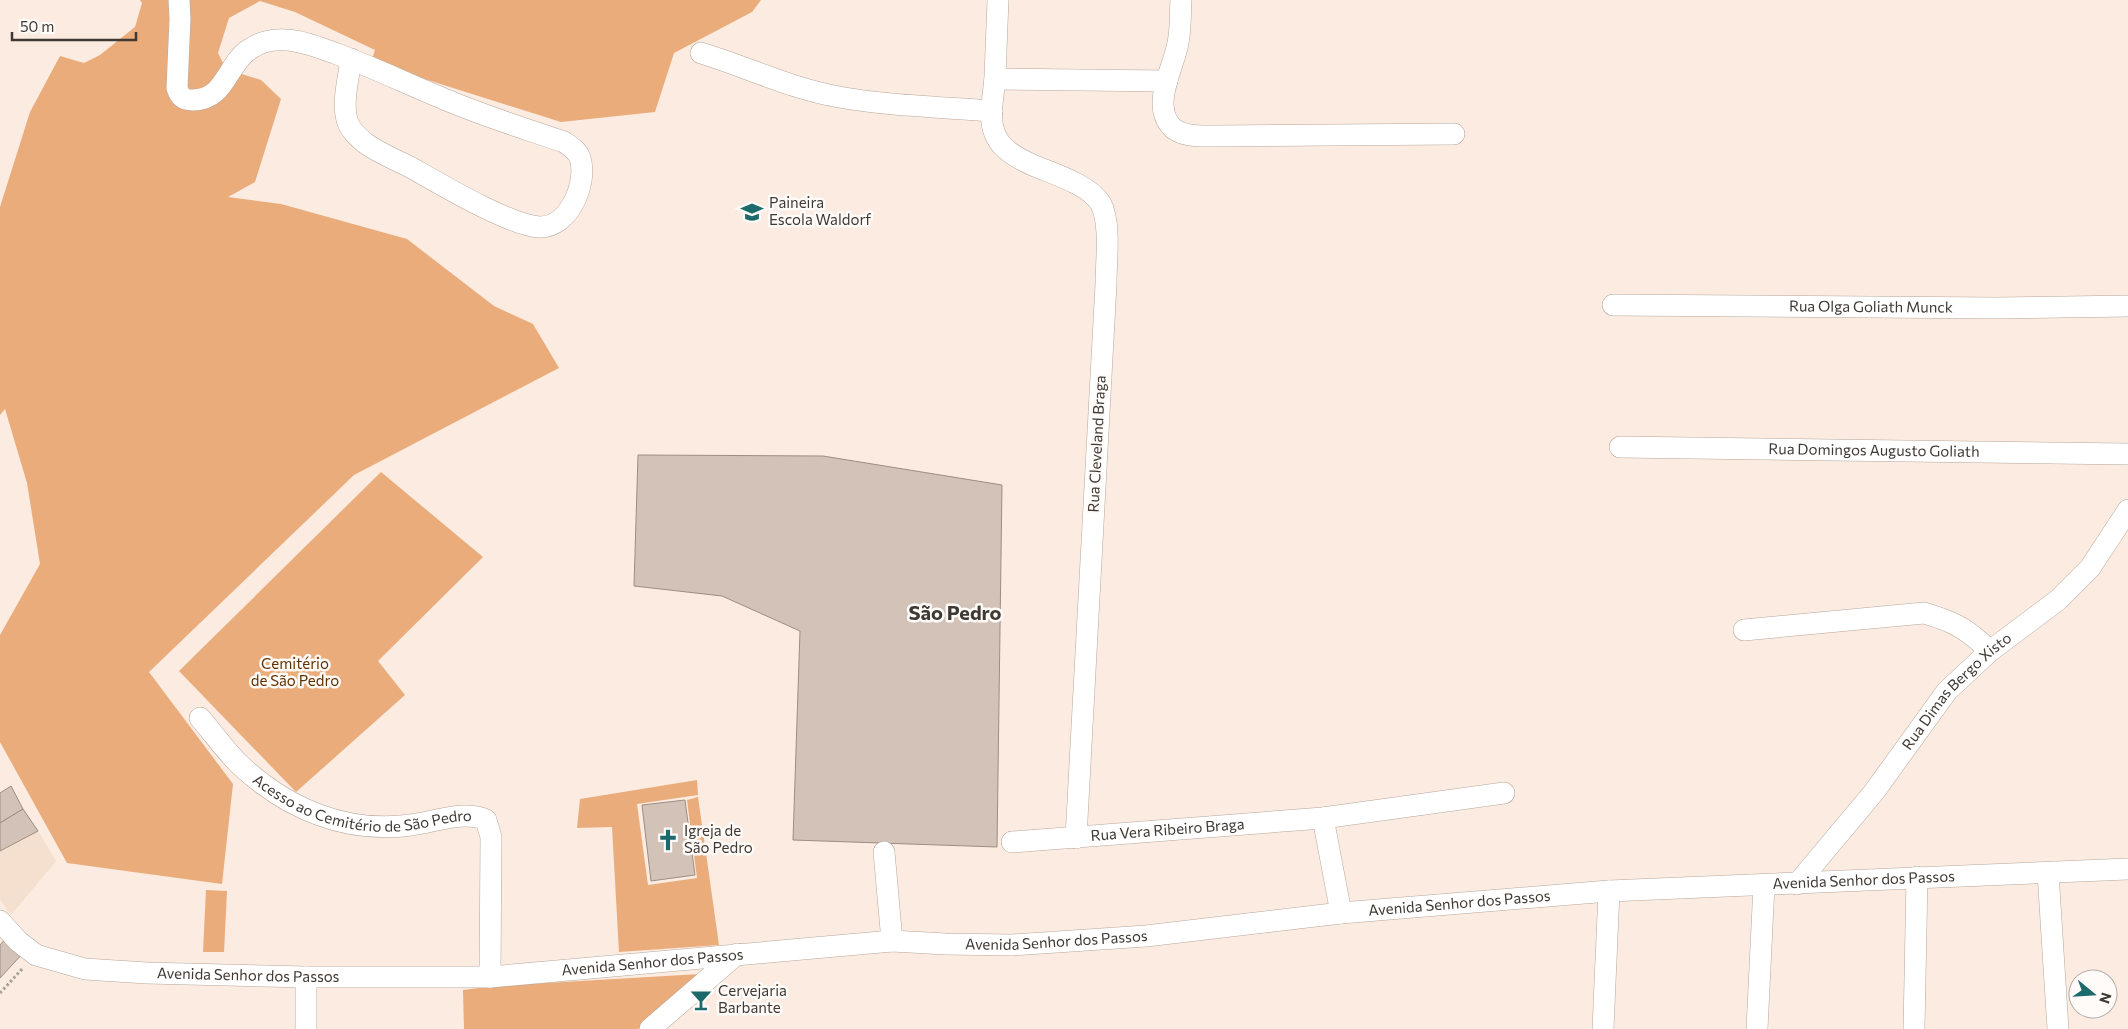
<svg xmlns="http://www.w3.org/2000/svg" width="2128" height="1029" viewBox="0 0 2128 1029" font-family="Commissioner,sans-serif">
<rect width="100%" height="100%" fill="#fbebe0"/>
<path fill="#f5dfce" d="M38,831L56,861L11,915L0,899V851Z"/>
<g fill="#eaac7b">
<path d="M140,0H761L752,12L674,53L655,112L561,122L371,62L375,50L295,12L260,1L229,18L218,53L226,69L261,80L281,99L255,182L228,197L281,204L407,239L494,306L533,324L559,368L354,475L149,672L233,784L222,884L67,863L0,742V635L40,564L27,483L5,409L0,415V207L30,112L60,56L84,63L100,55L135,27L142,3Z"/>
<path d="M381,472L483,557L378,661L405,695L296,792L179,671Z"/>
<path d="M697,780L698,795L637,804L648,885L697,878L687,800L698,797L719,945L619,952L612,827L577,828L580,799Z"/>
<path d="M206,890L227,891L224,952H203Z"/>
<path d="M700,974L639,1029H464L463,990L494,986Z"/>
</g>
<g fill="#d2c2b7" stroke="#9c8e83">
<path d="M638,455L823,456L1002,485L997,847L793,840L800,631L722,596L634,586Z"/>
<path d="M11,786L23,809L0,823V793Z"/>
<path d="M685,800L695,875L651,881L642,805Z"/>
<path d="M23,809L38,831L0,851V823Z"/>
<path d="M7,937L25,951L0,978V945Z"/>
</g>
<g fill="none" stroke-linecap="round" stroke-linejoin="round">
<g stroke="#b6a79c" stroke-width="22">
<g id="minor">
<path d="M179,0L180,19L177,88C180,97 183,100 193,100C226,100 227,63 250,49C260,42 274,39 286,40C304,41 320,48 337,54C375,68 412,86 449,101C487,117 526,129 564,142C570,146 577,150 580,158C588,183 569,228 539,227C509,225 440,184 412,168C396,160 379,153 365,143C358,137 351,131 348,123C341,104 349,78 351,59"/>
<path d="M998,0C997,25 996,51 995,76C994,98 986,121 998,140C1005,152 1023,161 1035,166C1054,174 1090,185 1101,204C1111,224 1106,262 1106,284L1076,838"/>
<path d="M1181,0C1180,14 1181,29 1178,43C1174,67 1152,102 1170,125C1180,138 1203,136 1218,136L1454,134"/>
<path d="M701,53C747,67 792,89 839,97C889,106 941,107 992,111"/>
<path d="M995,79L1167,81"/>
<path id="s1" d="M1613,305L1995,308L2128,306"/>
<path id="s2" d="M1620,447L2128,454"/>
<path d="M1744,630L1924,613C1955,622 1967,629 1990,651"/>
<path id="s3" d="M200,718C213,733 225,750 239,764C287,809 346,834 411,825C434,822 465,810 486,820L491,837L490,977"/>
<path d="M1323,818L1341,913"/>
<path id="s4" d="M1012,842L1323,818L1504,793"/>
<path d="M884,852L892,941"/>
<path d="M2048,873L2058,1029"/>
<path id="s5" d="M1797,884L1874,792L1947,691L1990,651L2058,600L2090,568L2128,510"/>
<path id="s6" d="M0,921L18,941L36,955L85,969L147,973L306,977H490L892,941L946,944L1012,945L1146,936L1341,913L1609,891L2128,869"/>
<path d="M306,977V1029"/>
<path d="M650,1029L737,954"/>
<path d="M1603,1029L1609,891"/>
<path d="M1757,1029L1764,885"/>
<path d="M1914,1029L1917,877"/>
</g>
</g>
<path stroke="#aa9e96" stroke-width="3" stroke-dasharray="2.5 2.5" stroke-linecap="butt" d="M0,993L23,968"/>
<use href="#minor" stroke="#fff" stroke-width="21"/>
</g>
<defs>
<g id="school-bare" transform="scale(1.725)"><path d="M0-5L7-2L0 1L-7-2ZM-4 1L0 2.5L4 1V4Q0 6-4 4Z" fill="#1d6a6c" stroke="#fffbf9" stroke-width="2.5" paint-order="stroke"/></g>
<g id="church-bare" transform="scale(1.725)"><path d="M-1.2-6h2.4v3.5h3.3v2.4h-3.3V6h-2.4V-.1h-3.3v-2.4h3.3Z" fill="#1d6a6c" stroke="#fffbf9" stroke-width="2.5" paint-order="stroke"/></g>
<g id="bar-bare" transform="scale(1.725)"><path d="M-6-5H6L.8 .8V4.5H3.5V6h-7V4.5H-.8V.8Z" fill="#1d6a6c" stroke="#fffbf9" stroke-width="2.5" paint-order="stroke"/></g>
</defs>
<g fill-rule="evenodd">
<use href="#school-bare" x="752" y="212"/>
<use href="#church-bare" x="668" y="840"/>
<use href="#bar-bare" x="701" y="1000"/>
</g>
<g text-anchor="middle" stroke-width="5" stroke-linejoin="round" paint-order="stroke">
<g font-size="15" fill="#3f3934" stroke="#fffbf9" text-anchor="start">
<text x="769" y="208">Paineira<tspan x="769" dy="17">Escola Waldorf</tspan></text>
<text x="684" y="836">Igreja de<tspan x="684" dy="17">São Pedro</tspan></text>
<text x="718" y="996">Cervejaria<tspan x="718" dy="17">Barbante</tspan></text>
</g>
<g font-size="15" fill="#3f3934" stroke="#fffbf9">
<text dy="5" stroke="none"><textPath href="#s1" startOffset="258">Rua Olga Goliath Munck</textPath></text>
<text transform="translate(1097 444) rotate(-87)" y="5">Rua Cleveland Braga</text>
<text dy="5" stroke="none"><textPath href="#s2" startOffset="254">Rua Domingos Augusto Goliath</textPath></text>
<text dy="5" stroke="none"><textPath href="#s5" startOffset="251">Rua Dimas Bergo Xisto</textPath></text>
<text dy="5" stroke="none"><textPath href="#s3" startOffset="196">Acesso ao Cemitério de São Pedro</textPath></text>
<text dy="5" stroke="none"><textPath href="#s4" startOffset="156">Rua Vera Ribeiro Braga</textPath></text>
<text dy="5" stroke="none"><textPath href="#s6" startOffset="1884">Avenida Senhor dos Passos</textPath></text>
<text dy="5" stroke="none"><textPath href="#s6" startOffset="1479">Avenida Senhor dos Passos</textPath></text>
<text dy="5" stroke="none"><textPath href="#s6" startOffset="1074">Avenida Senhor dos Passos</textPath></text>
<text dy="5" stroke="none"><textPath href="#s6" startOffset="669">Avenida Senhor dos Passos</textPath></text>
<text dy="5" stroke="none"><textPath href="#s6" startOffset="264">Avenida Senhor dos Passos</textPath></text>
</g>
<g font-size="15" fill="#603100" stroke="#fffbf9">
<text x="295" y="669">Cemitério<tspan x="295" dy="17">de São Pedro</tspan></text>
</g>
<g font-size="20" font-weight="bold" fill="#3f3934" stroke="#fffbf9">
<text x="955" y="620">São Pedro</text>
</g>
</g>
<g transform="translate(2093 994) rotate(108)"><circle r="24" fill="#fffbf9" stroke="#b2adaa"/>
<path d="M0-4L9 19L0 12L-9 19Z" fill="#1d6a6c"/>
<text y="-8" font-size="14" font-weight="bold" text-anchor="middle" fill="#3f3934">N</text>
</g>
<path d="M12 32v8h124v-8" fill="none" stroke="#3f3934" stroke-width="2.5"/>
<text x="20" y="32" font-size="15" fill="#3f3934" stroke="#fffbf9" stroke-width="4" paint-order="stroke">50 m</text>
</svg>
